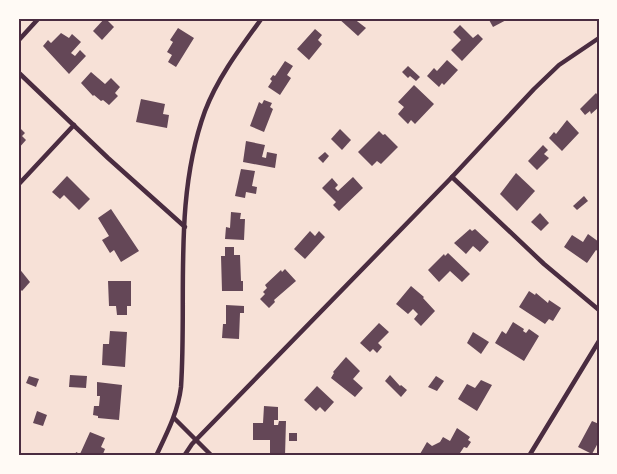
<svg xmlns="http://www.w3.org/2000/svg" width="617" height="474" viewBox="0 0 617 474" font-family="Montserrat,sans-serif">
<rect width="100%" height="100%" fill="#f7e1d7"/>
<g fill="#644757">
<path d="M105,18L114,27L102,40L93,31Z"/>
<path d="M338,18H353L366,28L358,36Z"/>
<path d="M488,18H510L493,27Z"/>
<path d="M460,25L473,38L478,34L483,39L462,61L451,50L461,40L453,32Z"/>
<path d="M178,28L194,38L176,67L168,62L172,55L167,52L173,42L170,40Z"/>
<path d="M315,29L322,35L318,40L322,44L309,60L297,49Z"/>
<path d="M61,33L69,38L72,34L81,42L71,53L75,56L80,50L86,56L69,74L43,46L48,40L51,43Z"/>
<path d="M447,60L458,70L444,85L442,83L439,87L427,76L434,68L437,71Z"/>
<path d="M285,61L293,66L287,75L291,78L280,95L268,87L272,81L270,79L273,75L275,76Z"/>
<path d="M408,66L420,77L416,81L410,76L408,78L402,72Z"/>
<path d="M91,72L105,84L111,78L120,87L115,93L118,96L109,105L103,100L101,101L94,95L93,96L81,83Z"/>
<path d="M414,85L434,104L415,124L411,120L408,124L398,114L404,107L398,102Z"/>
<path d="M596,93L599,97V107L591,114L590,111L585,115L580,109Z"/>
<path d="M141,99L165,104L163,114L169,115L167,128L136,122Z"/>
<path d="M264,100L272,103L270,107L273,109L264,132L250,126L259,102L262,104Z"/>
<path d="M567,120L579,133L562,151L549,138L554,132L556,134Z"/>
<path d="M18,126L25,133L22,136L26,140L18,149Z"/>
<path d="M340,129L351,140L342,150L331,139Z"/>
<path d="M379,131L383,135L385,134L398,147L381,164L377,161L372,166L358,152Z"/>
<path d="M246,141L265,145L262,157L266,158L267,152L277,154L275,168L243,162Z"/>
<path d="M543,145L548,150L544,154L549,158L537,170L528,161Z"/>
<path d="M325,152L329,156L323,163L318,158Z"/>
<path d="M241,169L255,171L252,186L257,187L256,194L246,192L245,198L235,196Z"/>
<path d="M516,173L535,191L517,211L500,194Z"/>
<path d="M67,176L90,199L79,210L64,195L60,199L52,192Z"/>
<path d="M353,177L363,188L339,211L333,205L336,202L322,188L332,178L338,185L335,188L338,191Z"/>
<path d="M584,196L588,201L577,210L573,206Z"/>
<path d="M111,209L139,251L121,262L114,250L110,253L102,240L109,236L98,218Z"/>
<path d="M231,212L241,213L240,219H245L244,240L225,239L226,227L230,228Z"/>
<path d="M540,213L549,223L541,231L531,222Z"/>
<path d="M470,229L472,231L475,229L489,242L480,252L473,246L466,254L454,243Z"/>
<path d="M310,231L315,236L319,231L325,237L305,259L294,249Z"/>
<path d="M588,234L599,242V252L596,250L587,263L564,247L572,235L583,242Z"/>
<path d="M225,247H234V255H240L241,281H243V291H222L221,256H225Z"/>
<path d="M448,253L470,274L462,282L450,271L439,282L428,270L444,254L445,256Z"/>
<path d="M18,267L30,282L22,291L18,287Z"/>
<path d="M285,269L296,281L274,300L275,302L269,308L260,299L265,294L263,292L267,288L265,285L281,270L282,272Z"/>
<path d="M108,281H131V306H127V315H117L116,306H109Z"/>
<path d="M411,286L424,297L423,298L435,311L421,326L414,319L418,314L413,309L408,314L396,304Z"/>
<path d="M529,291L535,295L536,293L548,303L549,300L561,308L553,321L549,319L545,324L519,307Z"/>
<path d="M226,305L244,306V313H240L239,339L222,338L223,324H226Z"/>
<path d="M513,322L524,329L523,331L526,333L529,329L539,336L524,361L495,343L502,331L506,334Z"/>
<path d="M379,323L389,332L378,343L382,347L377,353L373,349L370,352L360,343Z"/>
<path d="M110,331L127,332L125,367L102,365L103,344H109Z"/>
<path d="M473,332L489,342L481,354L467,343Z"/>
<path d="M346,357L360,371L353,379L363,388L355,397L331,378L334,373L333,372Z"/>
<path d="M70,375L87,376L86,388L69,387Z"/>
<path d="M390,375L400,386L401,385L407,390L401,397L385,381Z"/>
<path d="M29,376L39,379L36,387L26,383Z"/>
<path d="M436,376L444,381L437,391L428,387Z"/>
<path d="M481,380L492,385L477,411L458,399L467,384L475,388Z"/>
<path d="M97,382L122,385L119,420L98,418V416L93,415L94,406H99L100,396H97Z"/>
<path d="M317,386L334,402L325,412L320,407L316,411L304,400Z"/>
<path d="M264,406L278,407V420H274V425H278L279,421H286L285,456H270V440H253V423H263Z"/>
<path d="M37,411L47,415L43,426L33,423Z"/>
<path d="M592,421L599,424V444L598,443L592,454L578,447Z"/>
<path d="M457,428L470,437L468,440L471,442L467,448L464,447L458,456H423L420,454L427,442L432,446L440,442L443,437L450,441Z"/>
<path d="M90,432L105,438L101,447L105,449L103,454L101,453L100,456H75L76,452L80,454Z"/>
<rect x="289" y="433" width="8" height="8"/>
</g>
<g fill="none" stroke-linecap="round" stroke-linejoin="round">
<g stroke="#4a2c40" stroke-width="4.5">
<path d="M18,41L39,18"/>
<path d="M18,72L108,158L185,227"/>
<path d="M452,177L544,264L599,310"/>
<path d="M18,185L74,125"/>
<path d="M174,418L212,456"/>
<path d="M156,456C167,433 178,412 181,387C187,295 173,199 205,111C218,77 241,47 262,18"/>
<path d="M184,456L192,444L452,177L534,89L559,65L599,38"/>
<path d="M529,456L599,341"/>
</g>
</g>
<rect width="617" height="474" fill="none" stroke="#fffaf5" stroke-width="39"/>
<rect x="20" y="20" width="578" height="434" fill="none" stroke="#4a2c40" stroke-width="2"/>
</svg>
